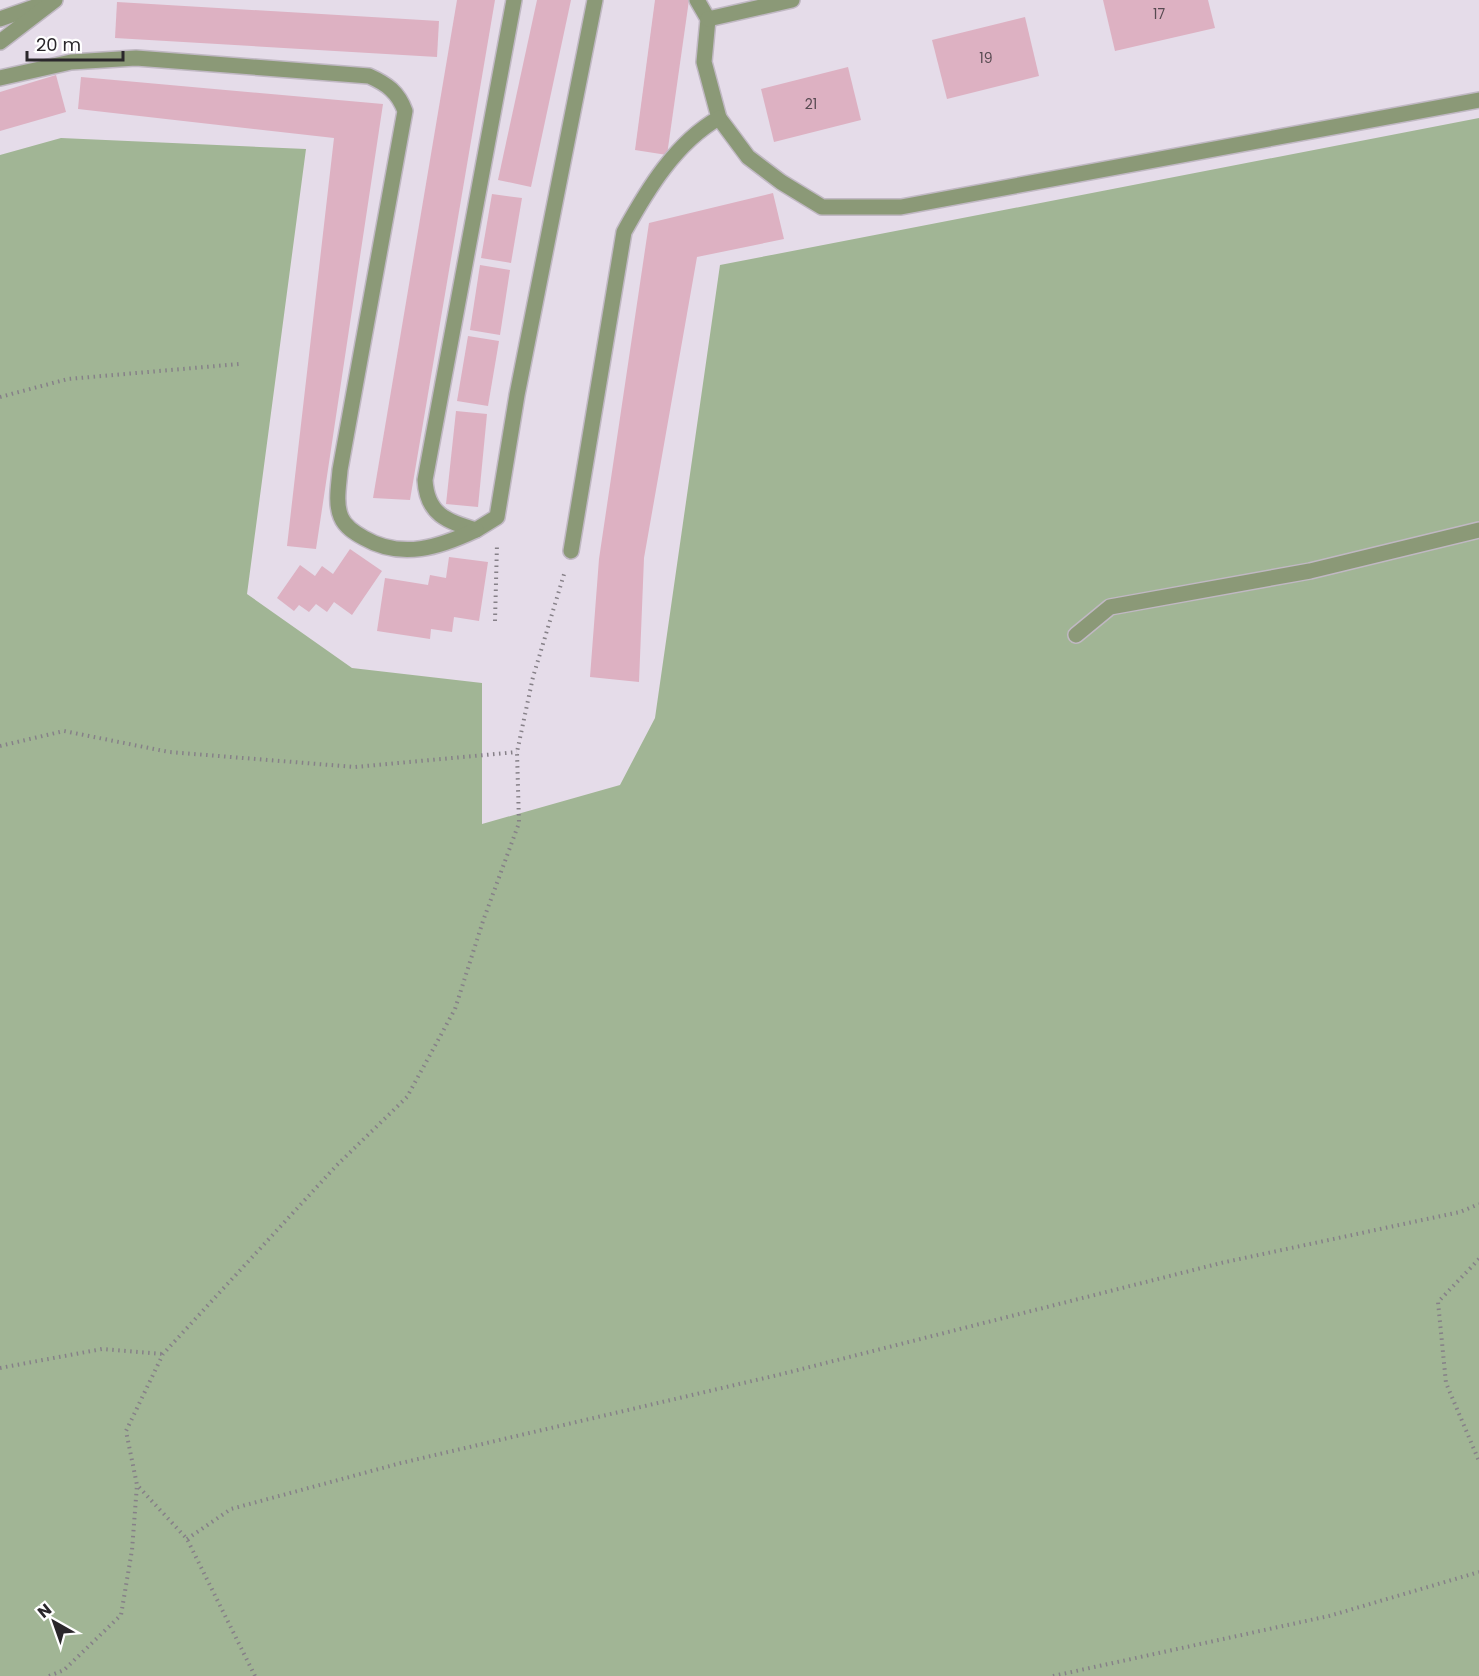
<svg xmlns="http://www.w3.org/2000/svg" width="1479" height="1676" viewBox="0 0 1479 1676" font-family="Poppins,sans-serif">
<rect width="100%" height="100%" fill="#e5dce9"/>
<path fill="#a1b595" d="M1479,118V1676H0V155L61,138L306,149L247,594L352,668L482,683V824L620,785L655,718L720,265Z"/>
<g fill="#ddb1c2">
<path d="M457,0H495L410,500L373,498Z"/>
<path d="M537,0H571L531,187L498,180Z"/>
<path d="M655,0H689L667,155L635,150Z"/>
<path d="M1103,0H1208L1215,28L1115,51Z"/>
<path d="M117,2L439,21L437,57L115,38Z"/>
<path d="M1025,17L1039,76L947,99L932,40Z"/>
<path d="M848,67L861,120L774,142L761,89Z"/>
<path d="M56,75L66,112L0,131V92Z"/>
<path d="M81,77L383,104L316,549L287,546L334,138L78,109Z"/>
<path d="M773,193L784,239L697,257L644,558L639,682L590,677L599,559L649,223Z"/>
<path d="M492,194L522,198L511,263L481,258Z"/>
<path d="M480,265L510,270L500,335L470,330Z"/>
<path d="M468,336L499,341L488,406L457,401Z"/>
<path d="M456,411L487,414L478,507L446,504Z"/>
<path d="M350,549L382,571L352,615L334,602L327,612L316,604L309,612L299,605L294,611L277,598L300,565L315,576L322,566L333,574Z"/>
<path d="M449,557L488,562L479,621L454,617L452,632L431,629L430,639L377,631L385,578L428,585L430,575L446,578Z"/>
</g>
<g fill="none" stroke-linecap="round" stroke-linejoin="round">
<g stroke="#c0b8c3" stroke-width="18">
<g id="lane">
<path d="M514,0L425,480C427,515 447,521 476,530L497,517L517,395L595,0"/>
<path d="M697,0L708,19L704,62L719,118L748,157L781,182L822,207H901L1479,100"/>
<path d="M0,19L40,5"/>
<path d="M0,42L55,0"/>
<path d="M0,78L71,62L136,58L369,76C387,84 398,92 405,111L340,470C339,484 335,503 341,517C345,527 355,533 364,538C402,560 440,547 476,530"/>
<path d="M571,551L624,232C647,190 676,142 719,118"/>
<path d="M1076,635L1110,607L1310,571L1479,530"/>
</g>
</g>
<g stroke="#c0b8c3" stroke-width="18">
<path id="street" d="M708,19L792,0"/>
</g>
<g stroke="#868088" stroke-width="4" stroke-dasharray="1.5 4.5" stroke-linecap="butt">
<path d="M0,397L68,379L239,364"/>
<path d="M495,621L497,544"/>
<path d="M0,746L64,731L169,752L355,767L517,752"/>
<path d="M1479,1259L1438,1302L1446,1383L1479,1461"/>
<path d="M0,1368L102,1349L163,1354"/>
<path d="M187,1539L231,1509L401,1463L782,1374L1221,1263L1460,1212L1479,1204"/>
<path d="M49,1676L64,1670L121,1615L132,1550L137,1485"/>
<path d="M255,1676L187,1539L137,1485L126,1431L163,1354L337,1165L407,1097L455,1009L483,921L519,823L517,752L533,677L565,571"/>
<path d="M1053,1676L1329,1616L1479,1572"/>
</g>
<use href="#lane" stroke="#8b9977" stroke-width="15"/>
<use href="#street" stroke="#8b9977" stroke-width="15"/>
</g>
<g text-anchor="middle" stroke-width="5" stroke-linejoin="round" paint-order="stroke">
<g font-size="14" fill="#574a51">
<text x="1159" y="19">17</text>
<text x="986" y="63">19</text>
<text x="811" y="109">21</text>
</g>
</g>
<g transform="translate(54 1622) rotate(320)" stroke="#ffffff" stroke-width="4.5" paint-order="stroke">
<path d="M0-4.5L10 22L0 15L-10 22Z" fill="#2a272b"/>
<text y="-9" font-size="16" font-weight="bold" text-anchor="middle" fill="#2a272b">N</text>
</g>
<path d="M27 51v9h96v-9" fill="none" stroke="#2a272b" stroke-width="3"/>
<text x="36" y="51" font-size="18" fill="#2a272b" stroke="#ffffff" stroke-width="4.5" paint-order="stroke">20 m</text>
</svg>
